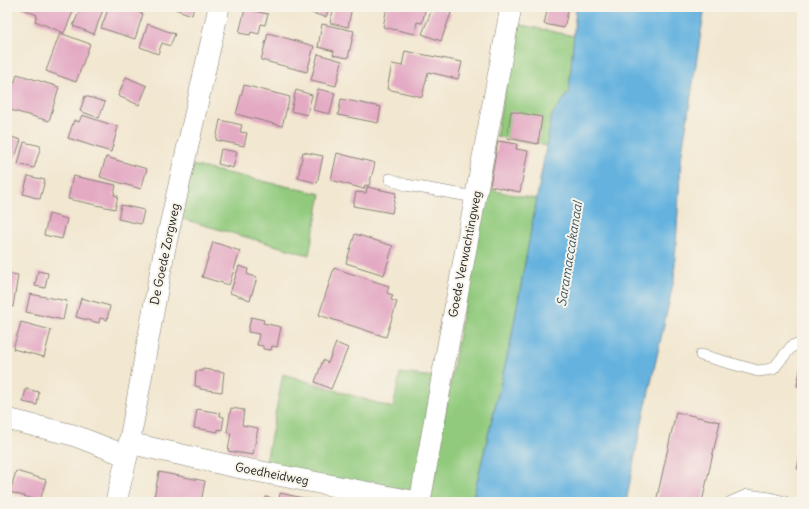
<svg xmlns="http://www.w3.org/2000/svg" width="809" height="509" viewBox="0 0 809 509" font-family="Delius,sans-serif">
<rect width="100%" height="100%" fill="#f7f3e8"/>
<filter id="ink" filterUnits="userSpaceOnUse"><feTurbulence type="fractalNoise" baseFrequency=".025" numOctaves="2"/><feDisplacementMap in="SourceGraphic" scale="8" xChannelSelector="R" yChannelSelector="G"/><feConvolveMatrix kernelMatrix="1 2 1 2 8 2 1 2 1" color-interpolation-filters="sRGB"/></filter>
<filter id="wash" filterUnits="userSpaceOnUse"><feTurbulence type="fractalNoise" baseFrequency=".012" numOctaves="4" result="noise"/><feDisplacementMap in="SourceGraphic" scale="16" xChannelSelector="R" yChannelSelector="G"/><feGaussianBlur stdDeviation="0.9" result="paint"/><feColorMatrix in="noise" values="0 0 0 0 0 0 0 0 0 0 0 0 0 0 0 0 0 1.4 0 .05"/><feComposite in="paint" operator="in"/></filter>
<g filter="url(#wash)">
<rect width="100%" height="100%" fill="#f2e7d0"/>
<g fill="#91ca7d" stroke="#56734c">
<path d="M517,24L574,36L569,92L552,115L547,146L496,136Z"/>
<path d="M191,165L321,194L309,255L179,218Z"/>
<path d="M485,189L537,199L510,345L472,502H429Z"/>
<path d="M400,373L435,377L415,489L411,491L264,472L283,374L393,408Z"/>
</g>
<path fill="#65b2df" stroke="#40677e" d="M576,7H705L681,159L674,280L637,445L626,502H472L510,345L552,115L569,92Z"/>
<g id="blocks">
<g fill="#e4aac4">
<path d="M19,7H75L64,33L35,21L37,15Z"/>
<path d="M81,7H104L94,34L73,26Z"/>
<path d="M109,7H123L143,14L135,39L101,28Z"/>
<path d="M169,7H194L192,15Z"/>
<path d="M288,7H329L326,17Z"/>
<path d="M334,7H352L348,27L330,23Z"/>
<path d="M387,7H426L422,23L417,22L415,34L383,27Z"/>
<path d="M433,7L451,13L441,41L422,34Z"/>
<path d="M548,7H569L564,28L544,24Z"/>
<path d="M245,9L268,14L265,25L261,24L259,34L251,32L250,35L239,33Z"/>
<path d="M148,24L175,34L170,46L162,43L158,54L140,47Z"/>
<path d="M322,24L354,31L348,58L333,55L334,51L318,47Z"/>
<path d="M60,33L90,44L76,82L46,71Z"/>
<path d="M268,33L314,46L307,72L261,60Z"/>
<path d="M405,51L462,62L458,79L428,72L422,97L387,89L392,64L402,66Z"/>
<path d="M318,54L342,61L336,86L311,80Z"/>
<path d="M17,74L59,87L49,121L7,109V96L11,81L15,82Z"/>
<path d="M126,77L147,86L139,105L118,96Z"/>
<path d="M244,85L290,97L282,126L236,114Z"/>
<path d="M318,89L335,93L330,114L313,110Z"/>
<path d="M296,90L312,95L307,115L291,111Z"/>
<path d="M85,96L105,102L99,118L80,111Z"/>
<path d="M341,99L381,107L378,123L338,115Z"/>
<path d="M511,111L542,117L538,144L507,138Z"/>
<path d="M82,115L118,127L111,152L68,138L74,120L79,122Z"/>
<path d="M220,120L242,125L240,132L247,133L244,146L216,140Z"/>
<path d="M8,136L21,140L15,157L7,154Z"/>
<path d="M498,141L517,144L516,149L528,151L520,192L490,186Z"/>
<path d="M24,142L41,146L34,168L18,164Z"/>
<path d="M221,149L237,152L233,168L218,164Z"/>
<path d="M303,152L323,156L317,183L298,178Z"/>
<path d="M337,153L375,163L369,186L365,185L364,189L331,180Z"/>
<path d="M106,157L147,169L141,189L100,177Z"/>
<path d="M28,176L45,180L40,199L23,194Z"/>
<path d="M73,176L116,185L114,195L118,196L115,209L68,199Z"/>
<path d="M367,187L396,193L392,213L353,206L356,192L366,193Z"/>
<path d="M121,205L144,210L141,224L118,219Z"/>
<path d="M49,214L67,219L62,239L44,235Z"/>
<path d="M355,234L393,246L384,275L346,263Z"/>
<path d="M213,242L240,251L229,285L202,277Z"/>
<path d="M239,266L248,269L247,274L257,278L250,300L230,293Z"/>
<path d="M334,268L389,286L387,293L393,295L391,300L397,302L386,337L319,315Z"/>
<path d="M38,271L48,273L45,288L35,286Z"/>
<path d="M7,273L18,275L13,307L7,306Z"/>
<path d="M30,294L67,301L63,320L26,312Z"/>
<path d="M81,298L110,306L107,320L100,318L99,323L76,317Z"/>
<path d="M251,317L264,320L263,323L281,327L277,347L272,346L271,350L263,349V346L257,345L259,334L248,332Z"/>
<path d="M21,322L51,330L44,357L13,349Z"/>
<path d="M336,343L348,348L331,389L315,382L323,360L328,363Z"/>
<path d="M801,365H802V387L797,386Z"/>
<path d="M203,369L224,372L222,392L200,389V387L195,386L196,371H202Z"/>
<path d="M26,389L39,392L37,405L23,402Z"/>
<path d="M231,408L244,410L242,425L258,428L253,455L228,451L231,433H227Z"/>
<path d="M197,409L220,413V416L224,417L222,430L218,429V432L194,428Z"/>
<path d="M676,412L720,422L702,502H656Z"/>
<path d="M801,450H802V470L797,469Z"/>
<path d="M16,471L46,480L40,501L10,492Z"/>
<path d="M159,472L205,481L201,502H153Z"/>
<path d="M280,493L317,501V502H265L266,497L279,500Z"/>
</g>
</g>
</g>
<g filter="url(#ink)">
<use href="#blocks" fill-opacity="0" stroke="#878276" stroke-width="1"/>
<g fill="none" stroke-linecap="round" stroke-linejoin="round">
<g stroke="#878276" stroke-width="12">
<g id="lane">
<path d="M390,179L406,185L475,197"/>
<path d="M701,355L758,371L773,369L792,346L802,344"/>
<path d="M731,502L747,495L770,498L785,502"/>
</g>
</g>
<g stroke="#878276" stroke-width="22">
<g id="street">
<path d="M7,419L73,435L127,456"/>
<path d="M129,443L236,467L417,502"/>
<path d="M116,502L127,456L164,252L219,7"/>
<path d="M420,502L443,372L511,7"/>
</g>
</g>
<use href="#lane" stroke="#fff" stroke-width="11"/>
<use href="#street" stroke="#fff" stroke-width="21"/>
</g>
</g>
<g text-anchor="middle" stroke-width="4" stroke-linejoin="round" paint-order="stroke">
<g font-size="12" fill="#1c1c1c" stroke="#f7f3e8">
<text transform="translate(165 254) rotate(-78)" y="4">De Goede Zorgweg</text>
<text transform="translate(465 254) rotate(-79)" y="4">Goede Verwachtingweg</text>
<text transform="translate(272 474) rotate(11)" y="4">Goedheidweg</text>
</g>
<g font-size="13" font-style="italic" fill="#39586a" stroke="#f7f3e8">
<text transform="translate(569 254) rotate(-81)" y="5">Saramaccakanaal</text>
</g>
</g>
<rect width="809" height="509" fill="none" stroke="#f7f3e8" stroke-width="24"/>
</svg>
